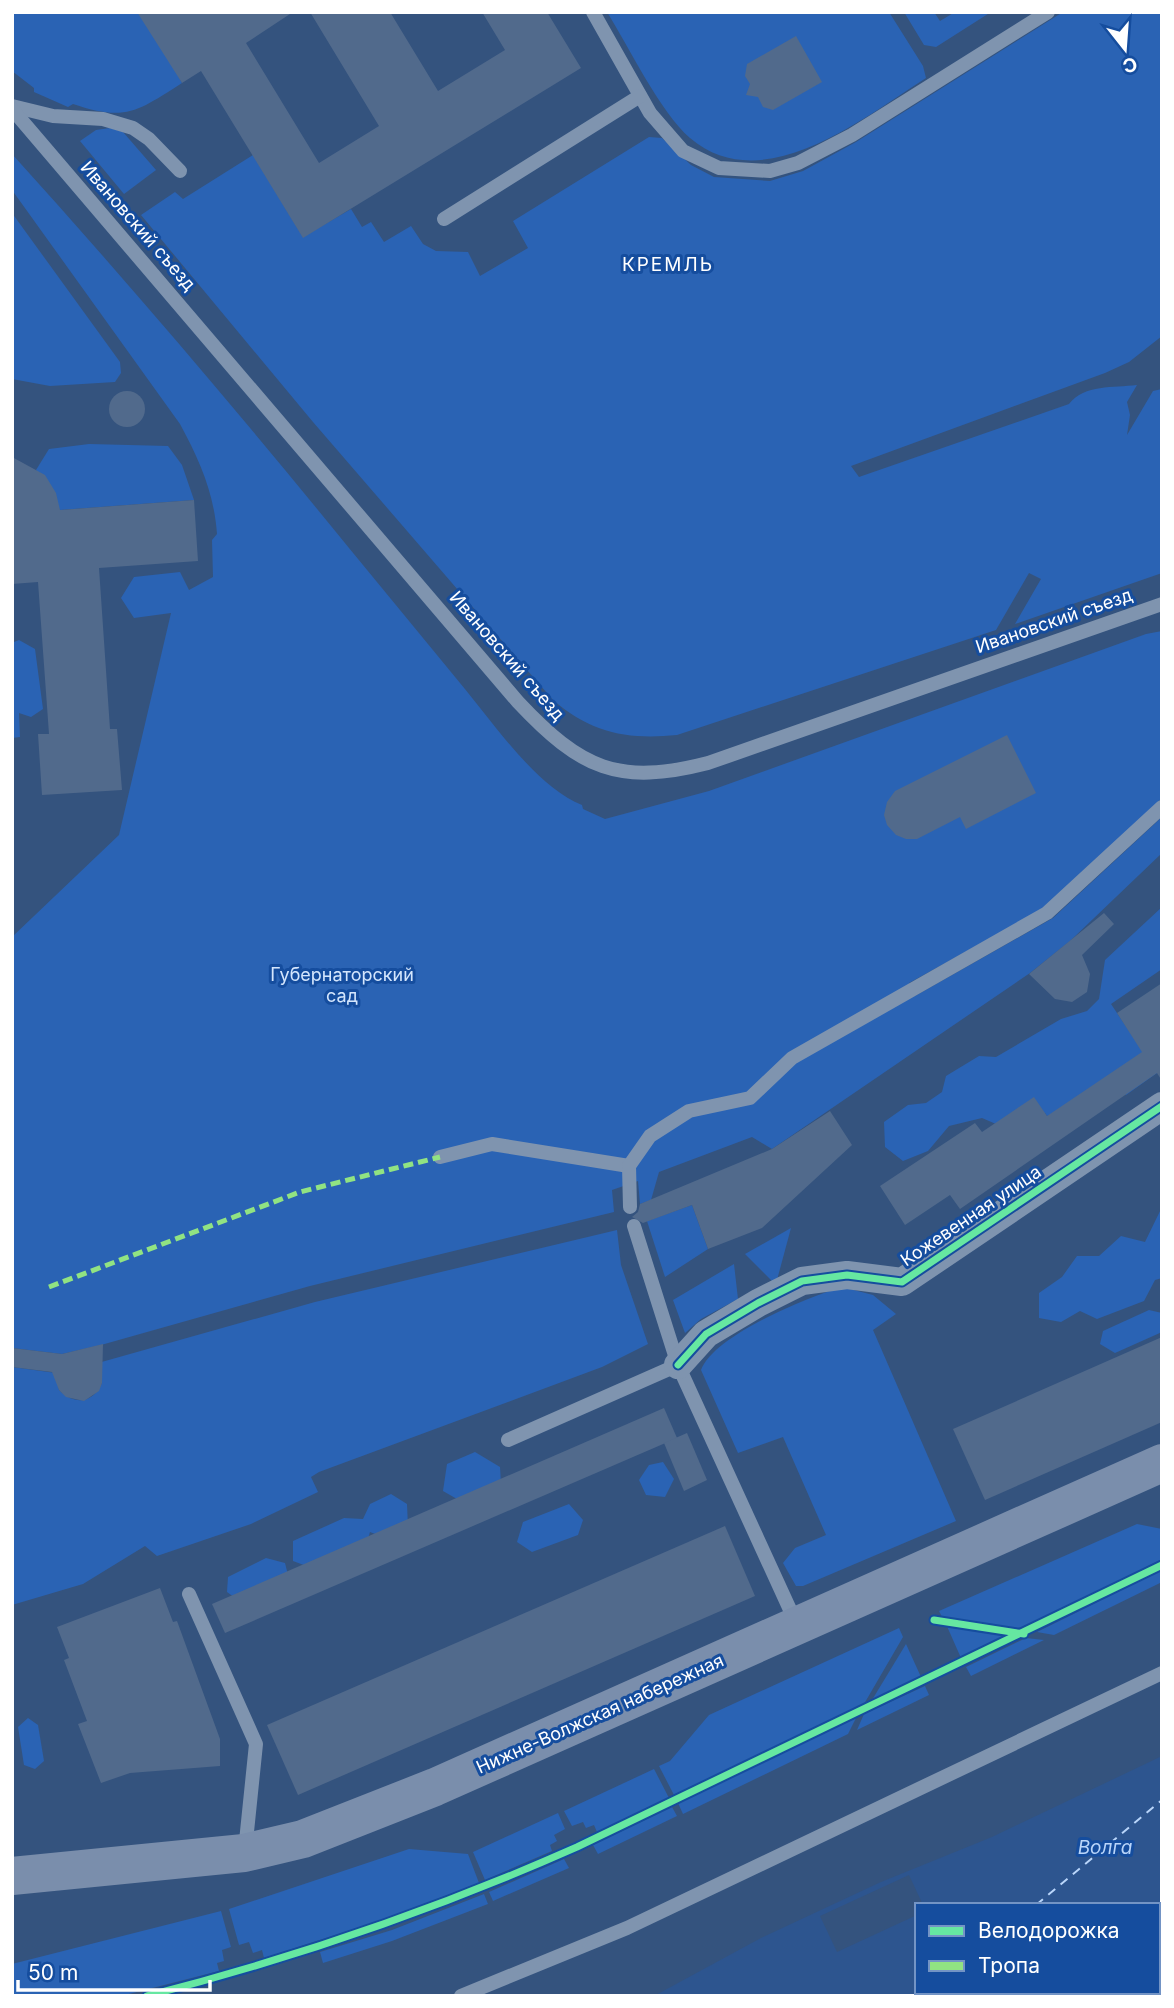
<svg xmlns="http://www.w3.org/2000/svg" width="1174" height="2008" viewBox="0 0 1174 2008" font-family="Inter,sans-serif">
<rect width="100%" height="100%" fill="#34537e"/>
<g fill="#2a63b4">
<path d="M12,12H144L182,83C138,111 126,122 73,104L68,107L34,92V88L12,71Z"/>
<path d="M607,12H889L923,66L926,78C863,118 763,200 690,138C660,112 629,47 607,12Z"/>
<path d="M904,12H934L940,21L955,12H991L936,47L924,45Z"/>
<path d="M1063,12H1162V336L1129,362L1105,373L851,466L859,477L1069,404C1085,384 1113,388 1137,385L1127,402L1130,415L1127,435L1153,391L1162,389V573L1015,624L1041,579L1029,573L996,630L677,735C628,740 591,733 553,700L313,422L141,215L175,192L183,199L253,155L303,237L351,209L362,227L371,222L384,242L411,226L423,244L436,251L468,252L480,276L528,248L513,221L649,137L662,138L691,165L714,177L770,181L803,171L856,142Z"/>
<path d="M110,128L123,132L156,170L124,194L80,141L96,130Z"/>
<path d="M12,154C128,282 240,414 349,548C386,593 423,638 460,683C492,721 536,787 582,805L583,809L605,819L709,791L1146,634L1162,631V798L1045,908L909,983L915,996L1053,918L1162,817V853L1070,941L1030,973L772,1149L752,1137L659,1172L651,1200L640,1204L638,1181L612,1190L614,1212L310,1286L101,1345L62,1354L12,1348V937L119,835L171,613L134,618L121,598L134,577L180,572L189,590L213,577L212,540L217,534C214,493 200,461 180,424L12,190Z"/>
<path d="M12,213L120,362L121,373L115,382L50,386L12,379Z"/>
<path d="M89,444L168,446L182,465L194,500L60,510L36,470L49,449Z"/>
<path d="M12,619L14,642L19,640L35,649L43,709L31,717L19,713L20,737L12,738Z"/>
<path d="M1162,907V969L1111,1004L1157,1073L1126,1095L1123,1090L1047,1116L1045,1113L1010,1130L982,1118L949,1126L928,1151L903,1161L885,1147L884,1122L908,1105L926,1103L942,1092L946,1076L979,1056L996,1057L1061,1019L1087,1011L1099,999L1105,960Z"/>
<path d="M692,1205L708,1249L665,1277L647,1221Z"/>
<path d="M1162,1207V1278L1155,1280L1144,1301L1097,1319L1080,1311L1061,1322L1039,1318V1293L1062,1277L1077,1256H1099L1121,1236L1145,1242Z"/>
<path d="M791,1228L777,1280L773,1282L745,1254Z"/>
<path d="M617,1230L621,1265L648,1344L602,1367L319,1472L311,1477L318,1492L251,1524L157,1556L145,1546L83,1584L12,1605V1367L56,1373L59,1390C75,1406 93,1403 102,1383L98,1363L315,1302Z"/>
<path d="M734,1264L738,1299L701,1319L685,1333L673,1300Z"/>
<path d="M842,1287L873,1295L896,1314L873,1330L956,1521L803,1586H796L783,1563L795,1548L826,1535L783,1437L738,1453L701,1370C714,1335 806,1298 842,1287Z"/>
<path d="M1149,1310L1162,1313V1332L1115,1353L1100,1344L1103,1331Z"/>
<path d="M475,1452L500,1467L501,1484L464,1503L443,1491L447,1464Z"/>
<path d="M663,1462L674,1479L665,1497L646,1495L639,1480L649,1465Z"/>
<path d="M391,1494L407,1504L408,1527L383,1537L370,1532L366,1546L309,1567L293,1561V1541L344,1518L363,1519L370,1504Z"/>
<path d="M569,1504L583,1520L578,1535L532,1552L517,1542L523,1522Z"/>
<path d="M1137,1524L1162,1529V1559L1022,1630L943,1619L939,1611Z"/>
<path d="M266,1558L285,1563L289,1579L245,1605L227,1592L228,1577Z"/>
<path d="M1162,1570V1582L1054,1635L1037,1632Z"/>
<path d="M946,1624L1010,1635L961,1658Z"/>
<path d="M899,1628L903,1637L864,1704L674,1795L659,1766L670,1761L709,1715Z"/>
<path d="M1026,1638L1044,1640L971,1676L966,1667Z"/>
<path d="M906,1644L921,1677L872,1700Z"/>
<path d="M925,1686L929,1695L857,1730L864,1714Z"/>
<path d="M28,1718L38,1725L44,1761L35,1769L24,1765L18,1727Z"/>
<path d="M856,1718L848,1734L683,1814L678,1803Z"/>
<path d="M654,1769L669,1798L597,1832L594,1825L586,1828L583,1822L572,1826L564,1811Z"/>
<path d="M672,1807L677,1816L598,1854L593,1845Z"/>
<path d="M558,1813L565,1829L554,1835L557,1841L550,1845L552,1851L485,1880L473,1852Z"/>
<path d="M409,1849L468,1854L479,1883L385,1919L264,1958L262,1950L253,1953L249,1942L239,1945L229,1909Z"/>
<path d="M564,1859L569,1868L493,1901L489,1892Z"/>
<path d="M484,1894L488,1904L392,1941L323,1963L320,1952L392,1930Z"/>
<path d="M221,1911L231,1947L222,1950L224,1961L217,1963L219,1971L121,1996H12V1964Z"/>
</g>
<path fill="#2d558f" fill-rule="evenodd" d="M1162,1756V1996H654L761,1938L881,1882L992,1837ZM917,1905H1158V1992H917Z"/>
<path fill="#34537e" d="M909,1875L923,1905H917V1915L837,1952L820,1916Z"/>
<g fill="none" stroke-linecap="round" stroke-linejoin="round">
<g stroke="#b9d5fa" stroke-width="2" stroke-dasharray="9 7" stroke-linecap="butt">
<path d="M1036,1905L1162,1800"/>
<path d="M927,1996L932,1992"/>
</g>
</g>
<g fill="#516a8c">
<path d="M137,12H293L246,43L319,163L379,126L310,12H390L438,91L505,50L482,12H547L581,68L303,238L201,71L182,83Z"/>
<path d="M796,36L822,82L773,110L763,107L758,97L746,95L750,84L745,76L747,64Z"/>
<circle cx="127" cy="409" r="18"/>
<path d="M12,457L45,475L56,493L60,510L194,500L198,561L99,568L110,729H117L122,790L42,795L38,734H49L38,582L12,584Z"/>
<path d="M1007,735L1036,793L966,829L960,817L917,839H906L896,835L887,825L884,815L887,802L895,791Z"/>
<path d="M1104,913L1114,924L1082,955L1090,974L1087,992L1072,1002L1055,999L1029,974Z"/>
<path d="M1162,983V1081L1157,1073L960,1209L950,1195L905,1225L880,1186L975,1123L982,1132L1034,1097L1047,1116L1142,1052L1117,1013Z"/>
<path d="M830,1111L852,1145L762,1228L708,1249L692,1205L643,1223L632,1217L638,1212L640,1204L772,1149Z"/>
<path d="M1162,1337V1422L985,1500L953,1429Z"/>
<path d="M103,1344L102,1383L99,1391L84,1401L66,1397L59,1390L52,1372L12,1367V1348L62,1354Z"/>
<path d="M664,1408L677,1438L225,1633L212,1604Z"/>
<path d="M687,1433L707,1480L684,1491L664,1443Z"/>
<path d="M725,1526L755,1596L298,1795L267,1725Z"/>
<path d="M160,1588L173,1622L177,1621L220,1739V1766L130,1773L101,1783L78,1724L87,1721L64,1660L69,1658L57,1627Z"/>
</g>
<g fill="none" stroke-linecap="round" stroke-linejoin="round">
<g stroke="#7f94af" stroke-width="14">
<path d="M593,12L650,113L683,151L719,168L770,171L798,163L852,135L1048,12"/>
<path d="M12,106L53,116L103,119L133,128L149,139L180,171"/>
<path d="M12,109L518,702C581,769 618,786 708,763L1162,604"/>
<path d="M444,219L640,96"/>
<path d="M440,1157L492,1144L629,1166"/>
<path d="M630,1207L629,1166L650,1136L689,1111L750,1098L792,1058L1047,913L1162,807"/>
<path d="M634,1226L678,1365L797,1625"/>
<path d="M508,1440L678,1365"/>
<path d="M189,1594L256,1744L245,1851"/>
<path d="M461,1996L627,1928L1162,1673"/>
</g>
<path stroke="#7f94af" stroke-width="28" d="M678,1365L706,1334L758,1303L802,1281L847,1275L902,1282L1162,1106"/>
<path stroke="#7a8eac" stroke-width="38" d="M12,1876L244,1853L303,1839L435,1787L1162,1463"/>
<path stroke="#91e382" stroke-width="5" stroke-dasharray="10 5" stroke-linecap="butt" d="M49,1287L300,1192L440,1157"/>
<g stroke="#154d9e" stroke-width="11">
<g id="cycleway">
<path d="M678,1365L706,1334L758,1303L802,1281L847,1275L902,1282L1162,1106"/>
<path d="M934,1620L1024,1634"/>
<path d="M147,1996C295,1958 437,1909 577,1847L1162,1565"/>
</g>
</g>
<use href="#cycleway" stroke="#66e7a1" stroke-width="7"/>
</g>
<g text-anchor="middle" stroke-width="6" stroke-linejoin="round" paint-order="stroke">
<g font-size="18" fill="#fff" stroke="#154d9e">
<text transform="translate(138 226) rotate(49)" y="6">Ивановский съезд</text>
<text transform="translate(1054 621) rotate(-19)" y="6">Ивановский съезд</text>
<text transform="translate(507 656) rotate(49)" y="6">Ивановский съезд</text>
<text transform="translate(971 1216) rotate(-34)" y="6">Кожевенная улица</text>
<text transform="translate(600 1714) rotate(-24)" y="6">Нижне-Волжская набережная</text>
</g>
<g font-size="18" fill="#d4e6fd" stroke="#154d9e">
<text x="342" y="981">Губернаторский<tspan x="342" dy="21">сад</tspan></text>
</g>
<g font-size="19" letter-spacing="2" fill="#fff" stroke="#154d9e">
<text x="668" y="271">КРЕМЛЬ</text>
</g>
<g font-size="19" font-style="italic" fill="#b9d5fa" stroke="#154d9e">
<text x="1105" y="1854">Волга</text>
</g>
</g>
<rect width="1174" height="2008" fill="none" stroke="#ffffff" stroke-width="28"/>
<rect x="915" y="1903" width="245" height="91" fill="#154d9e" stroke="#7394c5" stroke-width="2"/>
<rect x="929" y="1926" width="35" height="10" fill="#66e7a1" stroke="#7394c5" stroke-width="2"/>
<text x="978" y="1938" font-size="21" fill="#ffffff">Велодорожка</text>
<rect x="929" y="1961" width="35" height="10" fill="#91e382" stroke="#7394c5" stroke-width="2"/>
<text x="978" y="1973" font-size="21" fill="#ffffff">Тропа</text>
<g transform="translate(1125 49) rotate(163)" stroke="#154d9e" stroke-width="5" paint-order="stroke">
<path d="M0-5L12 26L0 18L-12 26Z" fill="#ffffff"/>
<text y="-10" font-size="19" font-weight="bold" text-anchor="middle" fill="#ffffff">С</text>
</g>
<path d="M18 1980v10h192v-10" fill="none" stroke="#ffffff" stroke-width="3.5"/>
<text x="28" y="1980" font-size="21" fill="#ffffff" stroke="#154d9e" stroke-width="5" paint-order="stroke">50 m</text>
</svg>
